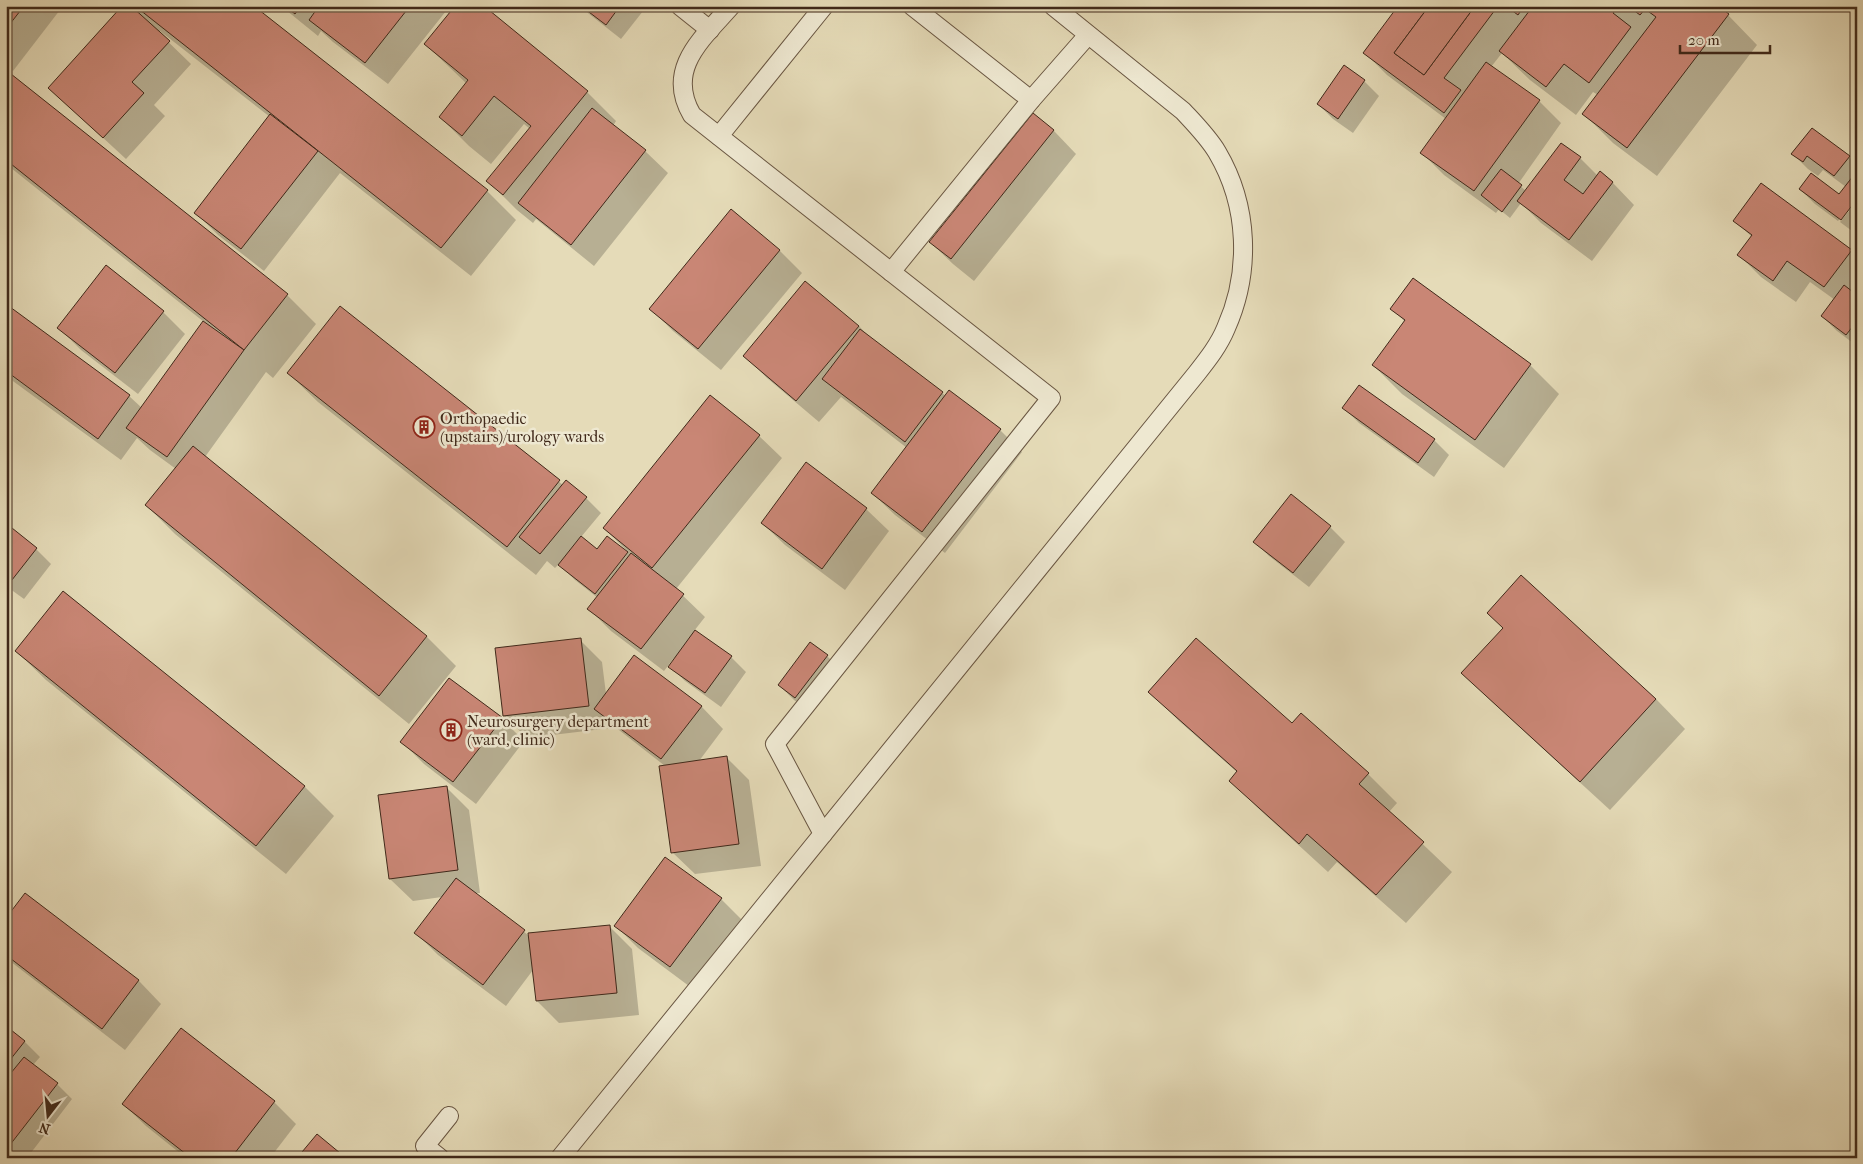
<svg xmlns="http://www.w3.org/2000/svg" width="1863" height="1164" viewBox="0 0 1863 1164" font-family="'IM FELL French Canon',serif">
<rect width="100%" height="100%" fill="#e5dbb8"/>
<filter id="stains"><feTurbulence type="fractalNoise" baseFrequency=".004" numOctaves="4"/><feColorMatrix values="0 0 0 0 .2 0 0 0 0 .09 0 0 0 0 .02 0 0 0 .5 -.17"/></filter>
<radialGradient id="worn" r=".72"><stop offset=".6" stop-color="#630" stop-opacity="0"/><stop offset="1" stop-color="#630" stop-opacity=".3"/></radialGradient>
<g fill="#0003">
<path d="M6,6H63L13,71L6,65Z"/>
<path d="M124,6H252L487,191L516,220L471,276L340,173L264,271L218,235L195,212L270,117L160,31L159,33L191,64L154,105L165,116L126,159L49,88Z"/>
<path d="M281,6H450L388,84L333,42L321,31L318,36Z"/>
<path d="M482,6L587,92L616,121L613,126L645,151L668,173L594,266L536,219L533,223L517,210L488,181L530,129L524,124L491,164L469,146L440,117L467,84L425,44Z"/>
<path d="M579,6H647L621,39Z"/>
<path d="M702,6H732L720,21Z"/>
<path d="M1400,6H1716L1728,15L1757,45L1657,176L1613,143L1584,114L1598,95L1593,92L1576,115L1530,80L1502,53L1491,67L1539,101L1561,123L1518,184L1526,191L1562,145L1580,158L1598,176L1612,182L1634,205L1592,261L1541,223L1521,203L1510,218L1499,209L1496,213L1444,175L1422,153L1446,119L1387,75L1365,53Z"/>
<path d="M6,72L287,295L316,324L273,378L266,372L205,457L427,637L456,666L409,724L175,534L146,505L176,469L150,450L137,438L121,460L6,376V305L129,396L142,408L204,322L6,164Z"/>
<path d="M1364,81L1379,96L1353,133L1333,119L1318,104Z"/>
<path d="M1033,115L1054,131L1076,154L974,281L953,264L930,242Z"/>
<path d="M1793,154L1849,157L1857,165L1856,234L1840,222L1853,206H1850L1838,221L1815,204L1800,189L1839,196L1846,187L1823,170L1818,176L1808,169Z"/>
<path d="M731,211L780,251L802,273L721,370L673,331L650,308Z"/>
<path d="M1735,221L1851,250L1857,256V346L1837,331L1822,316L1835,300L1810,282L1796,302L1761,277L1739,255L1752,237Z"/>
<path d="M341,308L563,485L566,482L586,498L601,513L581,537L597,550L625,551L626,550L604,528L711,397L759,436L782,458L676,589L705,617L694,631L731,657L746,672L721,707L685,681L670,666L675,659L674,658L664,671L611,631L589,609L598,598L575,580L559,564L555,568L547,561L536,575L318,402L288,373Z"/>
<path d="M1392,308L1530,365L1559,394L1504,468L1402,394L1373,365L1405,322Z"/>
<path d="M163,312L185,334L138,394L81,350L59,328Z"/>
<path d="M859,326L870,338L946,396L1000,430L1022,452L945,553L895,515L872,493L907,448L841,397L819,422L767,378L744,355Z"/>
<path d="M1344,408L1434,440L1449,455L1434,477L1359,423Z"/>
<path d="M806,464L866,509L889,531L845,590L785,545L762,523Z"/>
<path d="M1330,527L1345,542L1309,587L1269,556L1254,541Z"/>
<path d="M12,530L36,549L51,564L24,599L6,586V537Z"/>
<path d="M64,592L305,787L334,816L286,874L46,680L16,651Z"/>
<path d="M1504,629L1656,699L1685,729L1610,810L1492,702L1462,673Z"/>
<path d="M580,640L602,662L606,694L701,706L723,729L699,761L727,758L749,780L761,866L695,874L672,852L665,766L610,723L611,728L527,738L504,716Z"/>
<path d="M810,643L827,656L842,671L811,712L794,700L779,685Z"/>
<path d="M1150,692L1292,725L1368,774L1397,803L1389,812L1452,872L1406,923L1337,862L1328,872L1260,810L1231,781L1238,773L1179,721Z"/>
<path d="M502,719L524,741L476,804L424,764L402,742Z"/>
<path d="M447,788L469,810L480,893H474L528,935L609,926L632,949L639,1015L559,1023L537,1001L533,970L506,1006L438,955L416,933L442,897L413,901L390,879L379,796Z"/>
<path d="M25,895L139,981L161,1004L125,1050L6,958V920Z"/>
<path d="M721,899L743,921L693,989L638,948L616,926Z"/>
<path d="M6,1028L25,1042L40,1057L33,1065L57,1084L72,1099L27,1158H15L6,1151Z"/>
<path d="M274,1102L296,1124L270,1158H186L146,1126L123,1104Z"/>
</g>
<g fill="#c98675" stroke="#40291a">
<path d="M6,6H24L6,29Z"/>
<path d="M122,6H131L170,41L132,82L144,93L103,138L48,88Z"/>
<path d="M135,6H254L488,190L441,248Z"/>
<path d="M285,6H301L295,14Z"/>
<path d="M319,6H410L365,63L309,20Z"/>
<path d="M455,6H484L588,91L503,195L486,181L531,126L494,96L462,136L439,117L468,80L424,44Z"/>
<path d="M581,6H620L606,25Z"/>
<path d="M1398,6H1429L1394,53L1424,75L1475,6H1498L1444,78L1461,90L1444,113L1363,53Z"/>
<path d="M1429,6H1475L1424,75L1394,53Z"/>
<path d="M1506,6H1524L1518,15Z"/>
<path d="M1533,6H1618L1613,13L1631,27L1589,83L1564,64L1546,87L1499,51Z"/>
<path d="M1628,6H1718L1729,14L1627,148L1582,114L1656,17L1645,9L1640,15Z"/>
<path d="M1486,62L1540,100L1474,191L1420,153Z"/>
<path d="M1344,65L1365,80L1338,119L1317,104Z"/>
<path d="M6,70L288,294L244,350L6,160Z"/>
<path d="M592,108L646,150L571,245L518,203Z"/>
<path d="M1033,113L1054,130L951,259L929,242Z"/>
<path d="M270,114L318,151L241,249L194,213Z"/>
<path d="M1812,128L1850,156L1834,176L1807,156L1803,162L1791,154Z"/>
<path d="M1561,143L1581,157L1564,180L1583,194L1600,171L1613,182L1569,240L1517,201Z"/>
<path d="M1501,169L1522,185L1502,212L1481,195Z"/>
<path d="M1857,171V199L1841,220L1799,189L1811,173L1839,194Z"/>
<path d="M1761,183L1852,250L1824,287L1787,261L1773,281L1737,255L1752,235L1733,221Z"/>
<path d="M731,209L780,250L698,349L649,309Z"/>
<path d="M106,265L164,311L115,373L57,328Z"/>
<path d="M1413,278L1531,364L1475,440L1372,365L1405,320L1390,309Z"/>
<path d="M805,281L859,326L796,401L743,356Z"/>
<path d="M1844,285L1857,295V321L1846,335L1821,316Z"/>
<path d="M6,304L130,395L98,439L6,371Z"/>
<path d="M340,306L560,480L507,547L287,373Z"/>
<path d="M203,321L244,350L167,457L126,428Z"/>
<path d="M860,329L943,392L905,442L822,379Z"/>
<path d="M1359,385L1435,439L1418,463L1342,408Z"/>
<path d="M949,390L1001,429L922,532L871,493Z"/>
<path d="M710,395L760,435L652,568L603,528Z"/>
<path d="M193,446L427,636L379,696L145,505Z"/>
<path d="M806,462L867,508L822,569L761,523Z"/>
<path d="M566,480L587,497L540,554L519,537Z"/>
<path d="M1291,494L1331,526L1293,573L1253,542Z"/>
<path d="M12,528L37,548L8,585L6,584V535Z"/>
<path d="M581,536L597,549L607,536L628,552L595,594L558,565Z"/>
<path d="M631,553L684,594L641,649L587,609Z"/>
<path d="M1521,575L1656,699L1580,782L1461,673L1503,628L1487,613Z"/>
<path d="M63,591L305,786L256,846L15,651Z"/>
<path d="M695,630L732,656L705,693L668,667Z"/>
<path d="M581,638L589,706L503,716L495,648Z"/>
<path d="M1196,638L1292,723L1301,713L1369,773L1359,784L1424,842L1376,895L1307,834L1299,844L1229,781L1237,771L1148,692Z"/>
<path d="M810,642L828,655L795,698L778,685Z"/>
<path d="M634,655L702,706L661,759L594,709Z"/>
<path d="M449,678L503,718L453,782L400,742Z"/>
<path d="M727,756L739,844L671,853L659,766Z"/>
<path d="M447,786L458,870L389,879L378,795Z"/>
<path d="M665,857L722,898L670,967L614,926Z"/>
<path d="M456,878L525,930L483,985L414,933Z"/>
<path d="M25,893L139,980L102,1029L6,955V918Z"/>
<path d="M610,925L617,993L536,1001L528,933Z"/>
<path d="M6,1026L25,1041L6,1065Z"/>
<path d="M181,1028L275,1101L231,1158H191L122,1104Z"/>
<path d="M24,1057L58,1083L6,1150V1079Z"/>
<path d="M317,1134L346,1158H297Z"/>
</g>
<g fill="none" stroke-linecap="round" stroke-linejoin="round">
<g stroke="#695642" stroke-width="20">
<g id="service">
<path d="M680,6L710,30"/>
<path d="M731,6C702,39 665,69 692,115L1051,398L775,744L823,834"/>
<path d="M912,6L1031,100"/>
<path d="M719,136L824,6"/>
<path d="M891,272L1031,100L1088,35"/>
<path d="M440,1158L425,1146L449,1116"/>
<path d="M560,1158L1197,373C1208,359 1219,345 1226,328C1251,272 1249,206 1217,152C1208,137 1195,124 1183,111L1053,6"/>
</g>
</g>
<use href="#service" stroke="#eee8d1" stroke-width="18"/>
</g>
<defs>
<g id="building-ring" transform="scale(1.125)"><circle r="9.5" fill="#eee8d1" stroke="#8f2418" stroke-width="1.5"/><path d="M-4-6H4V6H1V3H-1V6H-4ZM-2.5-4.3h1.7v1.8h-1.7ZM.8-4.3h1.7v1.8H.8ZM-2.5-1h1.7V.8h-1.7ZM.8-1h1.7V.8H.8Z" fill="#8f2418"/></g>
</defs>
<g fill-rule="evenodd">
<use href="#building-ring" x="424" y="427"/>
<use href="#building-ring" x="451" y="730"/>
</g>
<g text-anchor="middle" stroke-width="5" stroke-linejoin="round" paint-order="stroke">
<g font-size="16" fill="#40291a" stroke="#eee8d1" text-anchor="start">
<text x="440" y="424">Orthopaedic<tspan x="440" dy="18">(upstairs)/urology wards</tspan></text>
<text x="467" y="727">Neurosurgery department<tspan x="467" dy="18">(ward, clinic)</tspan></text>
</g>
</g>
<rect width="1863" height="1164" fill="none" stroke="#e5dbb8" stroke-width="25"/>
<rect x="8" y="8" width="1848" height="1149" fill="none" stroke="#40291a" stroke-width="2.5"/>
<rect x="12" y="12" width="1838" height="1139" fill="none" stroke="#40291a"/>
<g transform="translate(48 1116) rotate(196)" stroke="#eee8d1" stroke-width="4" paint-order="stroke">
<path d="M0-4L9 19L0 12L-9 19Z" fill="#40291a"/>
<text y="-8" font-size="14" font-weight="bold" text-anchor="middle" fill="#40291a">N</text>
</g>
<path d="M1680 45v8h90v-8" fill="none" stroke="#40291a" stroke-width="2.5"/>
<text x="1688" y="45" font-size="15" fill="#40291a" stroke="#eee8d1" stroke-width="4" paint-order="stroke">20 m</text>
<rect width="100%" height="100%" filter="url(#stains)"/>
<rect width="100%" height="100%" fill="url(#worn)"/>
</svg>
